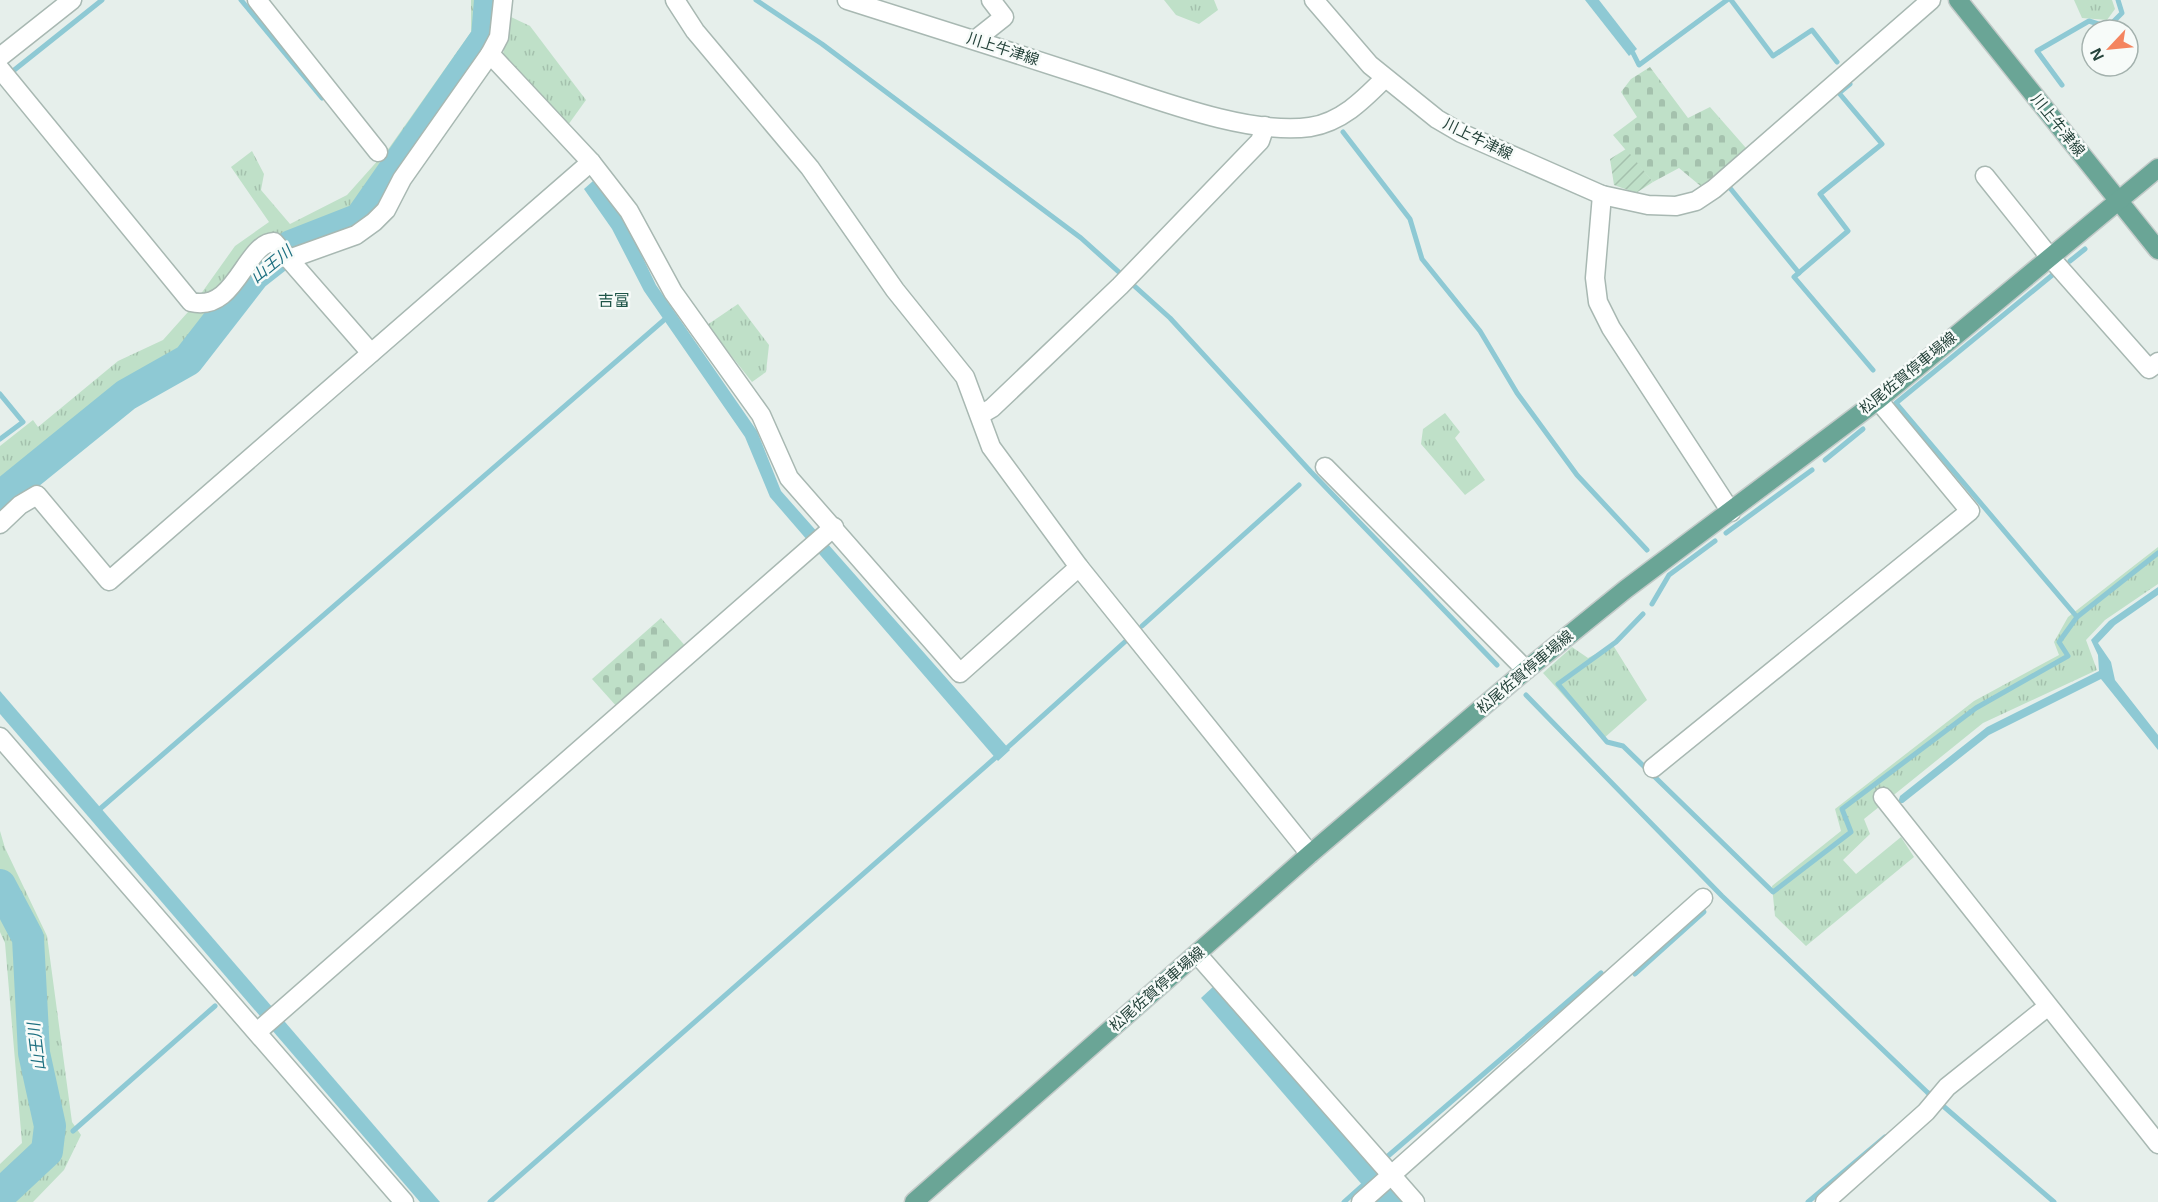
<svg xmlns="http://www.w3.org/2000/svg" width="2158" height="1202" viewBox="0 0 2158 1202" font-family="Arial,'Noto Sans JP',sans-serif">
<defs>
<pattern id="grass-tufts" width="24" height="20" patternUnits="userSpaceOnUse" patternTransform="scale(1.5)"><rect width="24" height="20" fill="#bfe0c8"/><path d="M3 7l-1-3M5 7V3M7 7l1-3M15 17l-1-3M17 17v-4M19 17l1-3" fill="none" stroke="#a4c1ad"/></pattern>
<pattern id="cemetery-stones" width="16" height="16" patternUnits="userSpaceOnUse" patternTransform="scale(1.5)"><rect width="16" height="16" fill="#bfe0c8"/><path d="M2 7V4a2 2 0 0 1 4 0v3zM10 15v-3a2 2 0 0 1 4 0v3z" fill="#a4c1ad"/></pattern>
<pattern id="garden-furrows" width="10" height="10" patternUnits="userSpaceOnUse" patternTransform="scale(1.5)"><rect width="10" height="10" fill="#bfe0c8"/><path d="M-1 1l2-2M0 10L10 0M9 11l2-2" fill="none" stroke="#a4c1ad"/></pattern>
</defs>
<rect width="100%" height="100%" fill="#e6efeb"/>
<g fill="url(#grass-tufts)">
<path d="M471,0H482L480,35L358,215L295,237L265,253L181,357L123,390L0,486V446L33,420L38,427L118,361L163,340L188,312L235,246L269,222L231,167L252,151L264,174L261,190L290,224L347,195L389,148L471,32Z"/>
<path d="M1164,0H1214L1218,10L1199,24L1176,15Z"/>
<path d="M2074,0H2112L2115,9L2107,20L2082,18Z"/>
<path d="M511,17L530,26L586,100L568,125L503,54Z"/>
<path d="M738,304L769,345L766,372L752,382L707,325Z"/>
<path d="M1445,413L1460,432L1455,438L1485,480L1465,495L1421,444L1423,429Z"/>
<path d="M2158,547V584L2105,620L2086,640L2097,670L1983,723L1864,819L1870,834L1843,860L1856,874L1901,837L1914,857L1806,946L1775,916L1772,886L1841,831L1835,809L1974,701L2059,655L2054,642L2068,617Z"/>
<path d="M1613,645L1647,700L1603,739L1543,673L1572,647L1588,658Z"/>
<path d="M0,831L5,848L47,936L72,1122L81,1135L64,1170L33,1202H3L50,1158L57,1136L41,1055L32,938L0,871Z"/>
<path d="M0,899L20,936L27,1052L41,1129L36,1152L0,1185V1164L22,1143L5,943L0,932Z"/>
</g>
<g fill="url(#cemetery-stones)">
<path d="M1650,67L1688,118L1710,107L1746,148L1703,188L1679,168L1653,182L1613,135L1637,117L1621,92L1631,79Z"/>
<path d="M661,618L687,648L618,708L592,679Z"/>
</g>
<path fill="url(#garden-furrows)" d="M1626,149L1653,182L1636,193L1614,185L1610,159Z"/>
<g fill="#8ec9d4">
<path d="M1585,0H1599L1637,49L1629,56Z"/>
<path d="M593,181L625,221L656,285L757,431L781,491L1010,750L998,761L770,497L745,437L644,291L612,229L584,189Z"/>
<path d="M2158,587V595L2115,625L2098,643L2111,662L2115,680L2158,735V750L2101,679L1989,735L1903,803H1898L1900,796L1987,727L2099,671L2098,655L2091,640L2109,621Z"/>
<path d="M0,691L440,1202H420L0,714Z"/>
<path d="M1215,985L1403,1202H1377L1201,998Z"/>
</g>
<g fill="none" stroke-linecap="round" stroke-linejoin="round">
<g stroke="#8ec9d4" stroke-width="5">
<path d="M241,0L322,98"/>
<path d="M756,0L822,44L1081,238L1170,318L1311,472L1497,665"/>
<path d="M1731,0L1773,56L1812,30L1837,62"/>
<path d="M1633,53L1639,65L1727,0"/>
<path d="M8,75L102,0"/>
<path d="M1850,84L1839,93L1882,144L1820,194L1848,231L1794,277L1873,370"/>
<path d="M2062,85L2037,51L2089,21L2108,27L2122,13L2118,0"/>
<path d="M1343,132L1410,219L1422,259L1480,331L1517,393L1577,475L1647,550"/>
<path d="M1730,188L1799,273"/>
<path d="M2070,261L2085,249"/>
<path d="M0,394L23,422L0,439"/>
<path d="M1825,460L1863,429"/>
<path d="M1726,533L1812,470"/>
<path d="M1652,604L1669,575L1715,541"/>
<path d="M1643,614L1616,642L1558,684L1607,742L1623,746L1773,892L1851,832L1842,809L1976,708L2068,656L2059,642L2077,617L1896,403L2056,272"/>
<path d="M2077,617L2158,553"/>
<path d="M1142,626L1299,485"/>
<path d="M1526,695L1722,896L1927,1092L2054,1202"/>
<path d="M1007,748L1128,639"/>
<path d="M101,808L664,320"/>
<path d="M1635,974L1704,912"/>
<path d="M73,1131L215,1006"/>
<path d="M1388,1156L1601,973"/>
<path d="M490,1202L995,758"/>
<path d="M1344,1202L1363,1185"/>
<path d="M1808,1202L1885,1137"/>
</g>
<g stroke="#8ec9d4" stroke-width="32">
<path d="M0,497L126,395L188,360L254,275L291,246L360,219L487,37L490,0"/>
<path d="M0,885L28,938L34,1053L50,1126L47,1151L0,1195"/>
</g>
<g stroke="#a8b8b2" stroke-width="21">
<g id="minor">
<path d="M257,0L378,152"/>
<path d="M503,0L499,37L490,54L591,162L629,211L673,292L761,415L789,478L960,673L1079,567"/>
<path d="M675,0L695,31L810,168L895,290L965,377L991,447L1079,567L1310,854"/>
<path d="M847,0C929,26 1012,52 1094,79C1153,98 1249,136 1310,127C1342,122 1364,99 1385,78"/>
<path d="M1314,0L1370,65L1437,119L1461,133L1602,195L1648,205L1676,206L1696,201L1714,189L1931,0"/>
<path d="M975,40L1004,17L991,0"/>
<path d="M0,57L72,0"/>
<path d="M0,69L191,302C236,313 245,243 274,242L371,353"/>
<path d="M1985,176L2049,256L2149,369L2158,362"/>
<path d="M1602,195L1595,278L1598,302L1611,328L1731,512"/>
<path d="M289,259L356,235L374,222L386,210L402,179L490,54"/>
<path d="M980,415L992,408L1120,286L1260,141L1265,126"/>
<path d="M1325,467L1526,670"/>
<path d="M0,524L20,505L37,495L109,581L591,162"/>
<path d="M0,737L404,1202"/>
<path d="M1653,768L1970,511L1878,400"/>
<path d="M1883,797L2158,1144"/>
<path d="M1197,954L1415,1202"/>
<path d="M257,1032L834,527"/>
<path d="M1361,1202L1703,898"/>
<path d="M1825,1202L1926,1112L1947,1087L2047,1007"/>
</g>
</g>
<g stroke="#c2cac8" stroke-width="21">
<g id="major">
<path d="M1958,0L2158,250"/>
<path d="M914,1202L1310,854L1526,670L1626,589L1878,400L2158,168"/>
</g>
</g>
<use href="#minor" stroke="#fff" stroke-width="18"/>
<use href="#major" stroke="#6aa596" stroke-width="18"/>
</g>
<g text-anchor="middle" stroke-width="5" stroke-linejoin="round" paint-order="stroke">
<g font-size="15" fill="#24423a" stroke="#f7fbf9">
<text transform="translate(1003 49) rotate(18)" y="5">川上牛津線</text>
<text transform="translate(2058 125) rotate(51)" y="5">川上牛津線</text>
<text transform="translate(1478 139) rotate(26)" y="5">川上牛津線</text>
<text transform="translate(1908 373) rotate(-39)" y="5">松尾佐賀停車場線</text>
<text transform="translate(1525 672) rotate(-40)" y="5">松尾佐賀停車場線</text>
<text transform="translate(1157 989) rotate(-41)" y="5">松尾佐賀停車場線</text>
</g>
<g font-size="16" font-style="italic" fill="#1c6f80" stroke="#f7fbf9">
<text transform="translate(271 264) rotate(-39)" y="6">山王川</text>
<text transform="translate(36 1047) rotate(-97)" y="6">山王川</text>
</g>
<g font-size="16" fill="#1f5548" stroke="#f7fbf9">
<text x="614" y="306">吉富</text>
</g>
</g>
<g transform="translate(2110 48) rotate(244)"><circle r="28" fill="#f7fbf9" stroke="#a3b1ad" stroke-width="1.5"/>
<path d="M0-4.5L10 22L0 15L-10 22Z" fill="#f4845f"/>
<text y="-9" font-size="16" font-weight="bold" text-anchor="middle" fill="#24423a">N</text>
</g>
</svg>
